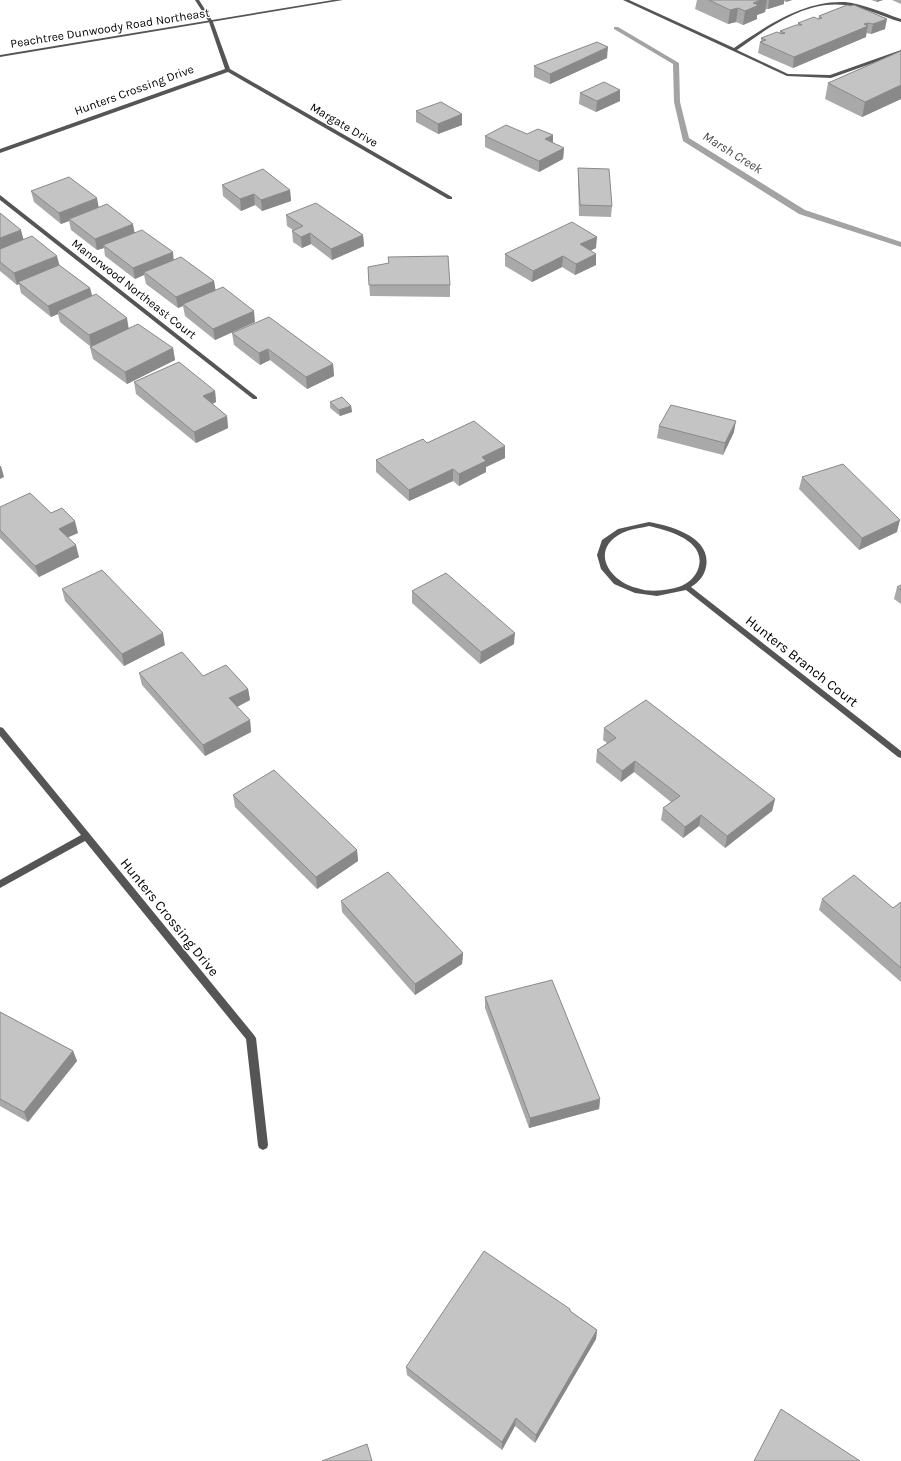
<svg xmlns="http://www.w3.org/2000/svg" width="901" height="1461" viewBox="0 0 901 1461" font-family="Karla,sans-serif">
<rect width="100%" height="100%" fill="#fff"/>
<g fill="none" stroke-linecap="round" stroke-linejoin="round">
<path fill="#a3a3a3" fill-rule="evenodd" d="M614,27H618L679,63L680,102L689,138L805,210L901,242V247L799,214L683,141L674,102L673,64L614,29Z"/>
<g fill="#555" fill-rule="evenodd">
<path d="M195,0H199L213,22L230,69L452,197V199H448L228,72L0,153V149L225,69L209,22Z"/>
<path d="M623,0H629L734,48C766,26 804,0 845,2C864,4 883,13 901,19V22C883,17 865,7 845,5C805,0 768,28 737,50L788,74L830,75L901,50V53L831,78L787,76Z"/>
<path d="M0,195L257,397V399H253L0,200Z"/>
<path d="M649,522C671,526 712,537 706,567C704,576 699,582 691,587L901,751V758L898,757L686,590L657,596L635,593L614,584L601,569L597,555L602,540L618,529ZM649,526C667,530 705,540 699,566C697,574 692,580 685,584C680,587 675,588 670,589C659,591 648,592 637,588C609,581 589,550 622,533C630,529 641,528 649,526Z"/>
<path d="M0,727L3,728L254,1035L256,1038L268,1145L267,1148L263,1150L259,1148L258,1145L246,1039L85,841L0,888V880L81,835L0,736Z"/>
</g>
<path fill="#555" fill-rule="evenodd" d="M333,0H343L0,57V55Z"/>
</g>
<g fill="#a9a9a9">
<path d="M697,0H792L786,2L784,1V4L768,9H766L765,12L757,15V19L743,25L736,22L728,24L695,9Z"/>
<path d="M871,0H883L877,2Z"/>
<path d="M892,0H901V4Z"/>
<path d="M847,5L885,29L871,34L866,33V37L793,68L758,53L760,42H761V38L780,33V31L798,25V23L818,19L819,16Z"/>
<path d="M901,51V99L862,117L825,99L828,83Z"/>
<path d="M607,58L550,84L534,77V66Z"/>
<path d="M580,93L620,101L596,112L579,104Z"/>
<path d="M416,111L462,125L438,134L416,122Z"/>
<path d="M527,134L553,135V143L564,148L563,159L539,172L485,147V136Z"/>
<path d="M578,168L612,206L611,217L579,216L578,179Z"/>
<path d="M222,185L290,190L291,201L262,211L255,205L241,211L223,196Z"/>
<path d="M31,191L99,207L174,260L214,281L215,291L255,322L215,340L185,316L183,306L178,308L146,284L144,275L135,279L105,256L104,248L97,250L71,230L69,221L61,224L34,202Z"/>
<path d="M0,213L23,240L59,265L90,288L92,296L129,329L173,348L175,360L127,384L93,359L90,347H91L60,322L58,314L51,317L21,293L19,284L17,285L0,271Z"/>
<path d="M286,215L363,235L364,246L332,260L311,244L302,248L293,242L292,231L293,230L287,226Z"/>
<path d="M596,248L591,250L596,265L575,275L562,267L532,282L505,266V254Z"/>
<path d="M368,267L450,285V297L370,296Z"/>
<path d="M232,333L333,364L334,376L307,389L270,360L260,365L234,345Z"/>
<path d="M134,382L215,391L216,402L212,404L227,416L228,428L196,443L136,394Z"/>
<path d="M330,402L351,406L352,412L340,416L330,408Z"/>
<path d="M659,426L734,432L723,455L657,438Z"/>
<path d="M427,443L505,458L486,467V472L459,486L453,481L409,501L376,472V460Z"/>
<path d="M802,477L897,532L859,550L799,489Z"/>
<path d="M0,507L51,513L78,533L68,537L79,557L39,577L0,538Z"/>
<path d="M901,585V604L894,599L897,587Z"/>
<path d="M62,589L165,645L124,666L65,601Z"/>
<path d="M412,591L514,644L480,664L412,603Z"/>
<path d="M139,673L203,676L248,689L250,700L237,707L250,720L251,732L205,756L142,685Z"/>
<path d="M604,728L775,799L772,811L725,848L699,826L683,838L661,820L663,808L671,802L634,772L621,782L596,762L597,750L607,743L603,740Z"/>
<path d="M233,795L357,850L358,861L317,889L235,807Z"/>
<path d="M822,899L893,908L901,902V982L819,910Z"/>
<path d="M341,901L463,953L462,964L415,995L342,912Z"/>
<path d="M485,997L600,1099L599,1109L529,1128L485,1008Z"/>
<path d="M0,1012L73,1051L77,1061L28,1122L0,1106Z"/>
<path d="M570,1311L597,1330L596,1339L535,1443L515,1426L502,1450L407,1375L406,1367Z"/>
</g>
<g fill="#898989">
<path d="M759,0H767L765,12L757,15V19L743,25L745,11L753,3Z"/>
<path d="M769,0H784V4L768,9Z"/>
<path d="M787,0H792L786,2Z"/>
<path d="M877,0H883L877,2Z"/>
<path d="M738,8L736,22L728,24L730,10Z"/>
<path d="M887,19L885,29L871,34L873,24Z"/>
<path d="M868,23L866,37L793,68L794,57Z"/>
<path d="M608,47L607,58L550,84V74Z"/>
<path d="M901,85V99L862,117L865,102Z"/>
<path d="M620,90V101L596,112L597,101Z"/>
<path d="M462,114V125L438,134V124Z"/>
<path d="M553,135V146L545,139Z"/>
<path d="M564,148L563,159L539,172V161Z"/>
<path d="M290,190L291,201L262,211L261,200Z"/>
<path d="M254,194L255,205L241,211L240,199Z"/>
<path d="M97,198L99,209L69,219V221L61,224L59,213Z"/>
<path d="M133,224L135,235L103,245L104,248L97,250L95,239Z"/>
<path d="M21,230L24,241L0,250V238Z"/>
<path d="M310,233L311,244L302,248L301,237Z"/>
<path d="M363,235L364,246L332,260L331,249Z"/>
<path d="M597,237L596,248L580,256V244Z"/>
<path d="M173,252L174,263L144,272V275L135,279L133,268Z"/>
<path d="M596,254V265L575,275L576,264Z"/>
<path d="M57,256L60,267L18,282L19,284L17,285L14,273Z"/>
<path d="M563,256L562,267L532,282L533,271Z"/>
<path d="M214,281L216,292L183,304V306L178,308L176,297Z"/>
<path d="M90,288L93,299L58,311V314L51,317L48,306Z"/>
<path d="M254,311L255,322L215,340L213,329Z"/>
<path d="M127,318L129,330L91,347L89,335Z"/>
<path d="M173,348L175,360L127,384L125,372Z"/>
<path d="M268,349L270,360L260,365L259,353Z"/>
<path d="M333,364L334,376L307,389L306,377Z"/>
<path d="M215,391L216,402L204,408L203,396Z"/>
<path d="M351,406L352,412L340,416L339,410Z"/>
<path d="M227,416L228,428L196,443L194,432Z"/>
<path d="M736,421L734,432L723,455L725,443Z"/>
<path d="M505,446V458L486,467V472L459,486V474L482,457Z"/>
<path d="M0,466H1L4,477L0,479Z"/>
<path d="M453,469V481L409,501V490Z"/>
<path d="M900,520L897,532L859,550L862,538Z"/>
<path d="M75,521L78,533L62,540L59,529Z"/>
<path d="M76,545L79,557L39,577L35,566Z"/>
<path d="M163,633L165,645L124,666L122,654Z"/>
<path d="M515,633L514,644L480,664L481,652Z"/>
<path d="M248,689L250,700L231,710L229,698Z"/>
<path d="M250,720L251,732L205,756L203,745Z"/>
<path d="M635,761L634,772L621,782L622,771Z"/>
<path d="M775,799L772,811L725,848L727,836Z"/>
<path d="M701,815L699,826L683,838L685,827Z"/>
<path d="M357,850L358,861L317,889L316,877Z"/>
<path d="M463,953L462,964L415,995V984Z"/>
<path d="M73,1051L77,1061L28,1122L24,1112Z"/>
<path d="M600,1099L599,1109L529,1128L530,1118Z"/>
<path d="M597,1330L596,1339L535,1443L536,1435Z"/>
<path d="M516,1418L515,1426L502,1450V1442Z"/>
</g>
<g fill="#c4c4c4" stroke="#898989">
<path d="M709,0H761L753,3L759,5L745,11L738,8L730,10Z"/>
<path d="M847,5L850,6L854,5L887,19L873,24L868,23L864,24L868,26L794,57L760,42L766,40L761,38L777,32L782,34L785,33L780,31L796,25H802L798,23L814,17L818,19L822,18L819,16Z"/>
<path d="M597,42L608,47L550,74L534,66Z"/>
<path d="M901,51V85L865,102L828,83Z"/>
<path d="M604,82L620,90L597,101L580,93Z"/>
<path d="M441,102L462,114L438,124L416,111Z"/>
<path d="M506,125L527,134L538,129L553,135L545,139L564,148L539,161L485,136Z"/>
<path d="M578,168L609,169L612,206L580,205Z"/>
<path d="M263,169L290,190L261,200L254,194L240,199L222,185Z"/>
<path d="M69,177L97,198L59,213L31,191Z"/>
<path d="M316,203L363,235L331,249L310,233L301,237L292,231L303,226L286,215Z"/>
<path d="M107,204L133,224L95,239L69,219Z"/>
<path d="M0,213L21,230L0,238Z"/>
<path d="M572,222L597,237L580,244L596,254L576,264L563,256L533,271L505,254Z"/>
<path d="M142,230L173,252L133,268L103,245Z"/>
<path d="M32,236L57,256L14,273L0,262V249Z"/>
<path d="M448,256L450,285H369L368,267L389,263L388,257Z"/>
<path d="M181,257L214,281L176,297L144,272Z"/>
<path d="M59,265L90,288L48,306L18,282Z"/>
<path d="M223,287L254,311L213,329L183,304Z"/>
<path d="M96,294L127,318L89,335L58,311Z"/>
<path d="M269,317L333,364L306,377L268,349L259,353L232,333Z"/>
<path d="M138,324L173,348L125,372L90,347Z"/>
<path d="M179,362L215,391L203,396L227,416L194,432L134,382Z"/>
<path d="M342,397L351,406L339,410L330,402Z"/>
<path d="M671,405L736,421L725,443L659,426Z"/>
<path d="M474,421L505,446L482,457L486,461L459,474L453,469L409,490L376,460L423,439L427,443Z"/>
<path d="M843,464L900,520L862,538L802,477Z"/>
<path d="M30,493L51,513L62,508L75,521L59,529L76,545L35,566L0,530V507Z"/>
<path d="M102,570L163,633L122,654L62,589Z"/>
<path d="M446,573L515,633L481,652L412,591Z"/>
<path d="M901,585V590L897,587Z"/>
<path d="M182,652L203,676L226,665L248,689L229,698L250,720L203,745L139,673Z"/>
<path d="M646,700L775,799L727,836L701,815L685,827L663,808L680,796L635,761L622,771L597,750L616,738L604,728Z"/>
<path d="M274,770L357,850L316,877L233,795Z"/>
<path d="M388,872L463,953L415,984L341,901Z"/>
<path d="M854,875L893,908L901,902V968L822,899Z"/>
<path d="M552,980L600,1099L530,1118L485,997Z"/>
<path d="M0,1012L73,1051L24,1112L0,1099Z"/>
<path d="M484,1251L570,1309V1311L597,1330L536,1435L516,1418L502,1442L406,1367Z"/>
<path d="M781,1409L860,1461H754Z"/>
<path d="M367,1444L372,1461H322Z"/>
</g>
<g text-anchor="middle" stroke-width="3" stroke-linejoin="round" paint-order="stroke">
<g font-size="12" fill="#000" stroke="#fff">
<text transform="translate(110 28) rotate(-9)" y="4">Peachtree Dunwoody Road Northeast</text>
<text transform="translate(134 90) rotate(-20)" y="4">Hunters Crossing Drive</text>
<text transform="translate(344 125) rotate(30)" y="4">Margate Drive</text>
<text transform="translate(134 289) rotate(38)" y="4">Manorwood Northeast Court</text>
</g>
<g font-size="13" font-style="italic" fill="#444" stroke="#fff">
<text transform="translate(733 152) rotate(32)" y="5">Marsh Creek</text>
</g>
<g font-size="14" fill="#000" stroke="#fff">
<text transform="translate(802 661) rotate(38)" y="5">Hunters Branch Court</text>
<text transform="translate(170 917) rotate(51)" y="5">Hunters Crossing Drive</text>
</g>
</g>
</svg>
